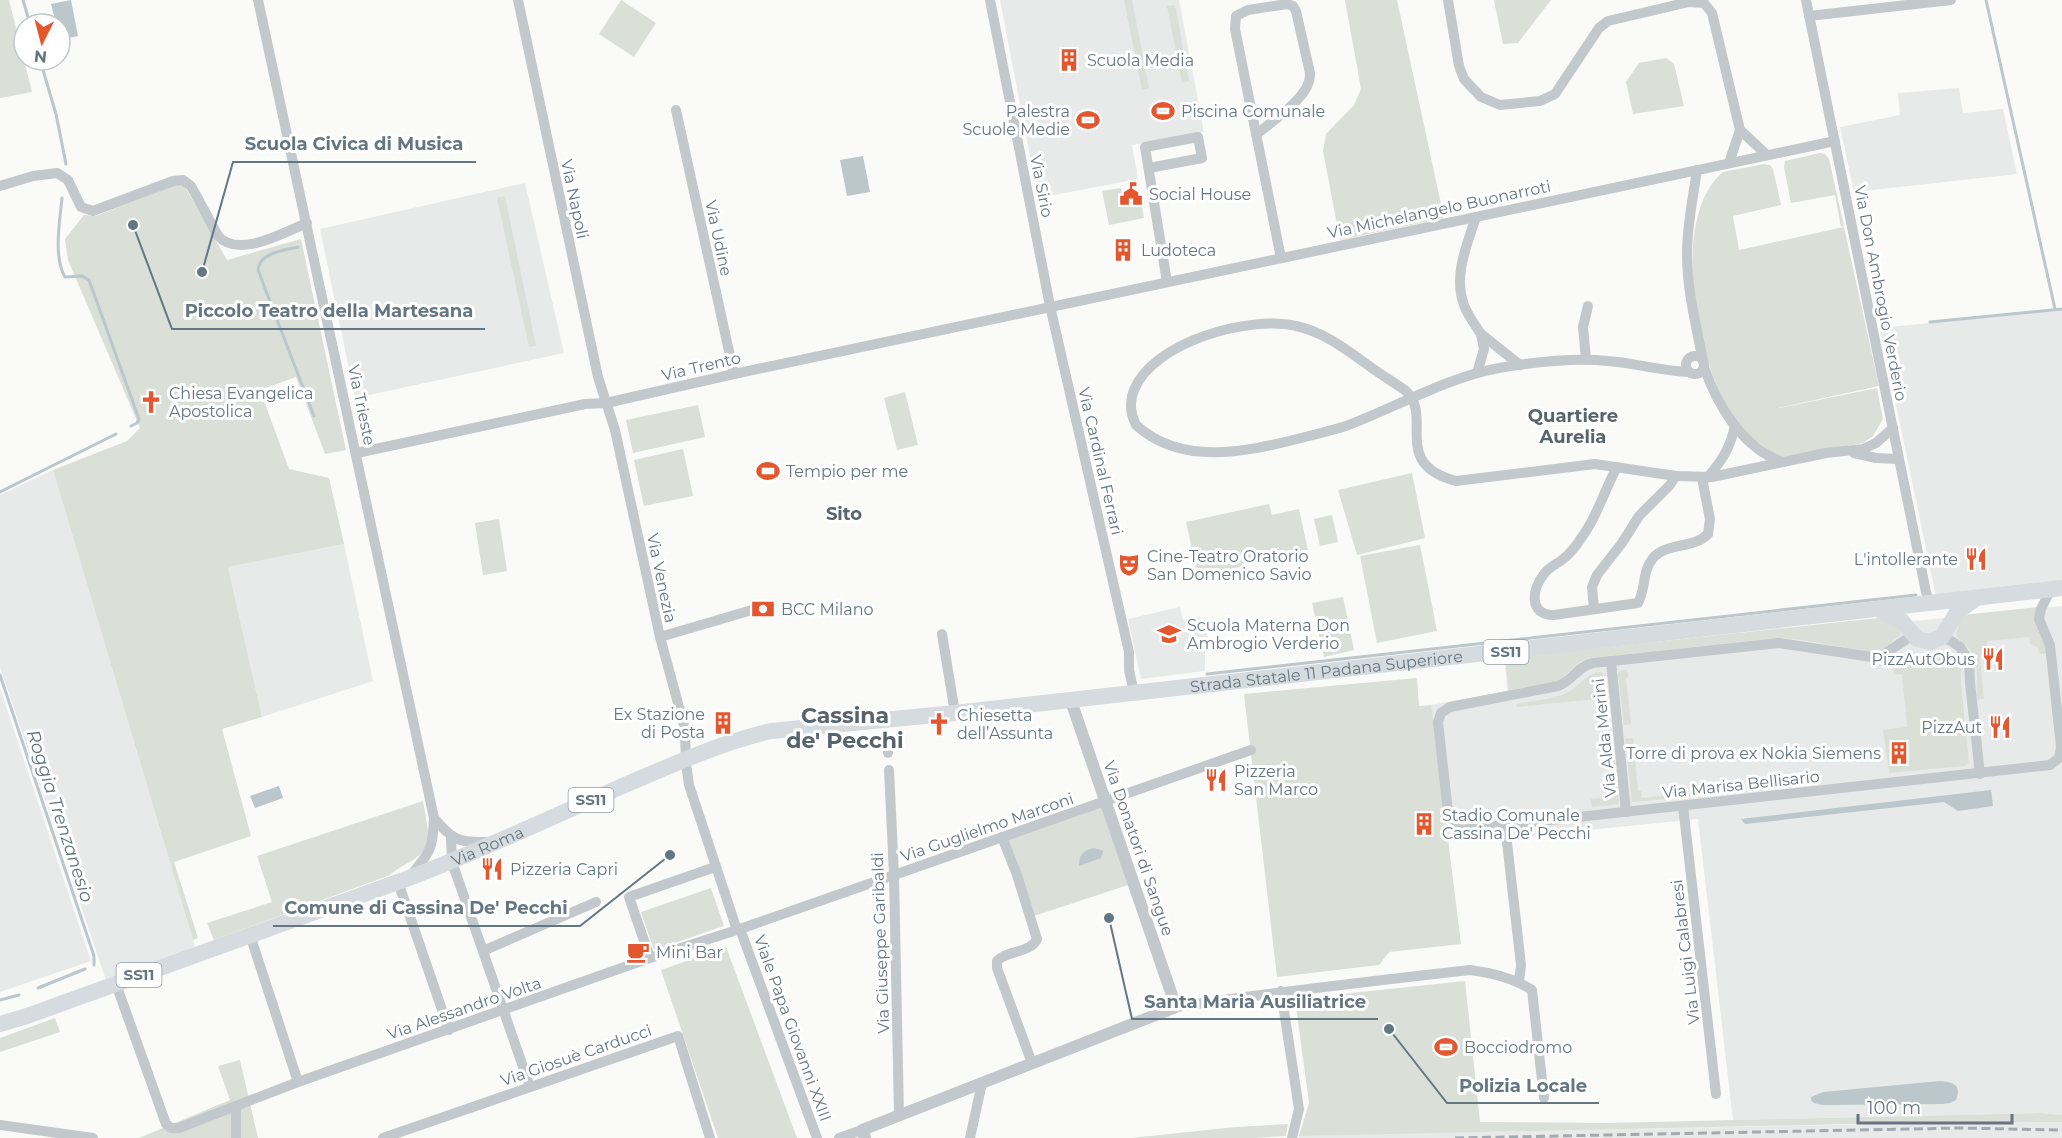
<svg xmlns="http://www.w3.org/2000/svg" width="2062" height="1138" viewBox="0 0 2062 1138" font-family="Montserrat,sans-serif">
<rect width="100%" height="100%" fill="#fafaf8"/>
<g fill="#e8e9e9">
<path d="M1000,0H1179L1204,132L1132,145L1138,179L1038,198Z"/>
<path d="M1959,88L1963,113L2003,109L2017,174L1854,192L1840,127L1900,115L1898,93Z"/>
<path d="M525,183L564,353L355,398L320,229Z"/>
<path d="M2062,310V583L1936,597L1880,328Z"/>
<path d="M53,470L195,947L106,980L0,667V495Z"/>
<path d="M344,544L373,681L262,717L228,567Z"/>
<path d="M2062,606V1115L2040,1113L1733,1120L1698,819L1510,838L1448,839L1431,705L1507,691L1505,663Z"/>
<path d="M1180,607L1183,620L1200,616L1212,648L1205,649V671L1141,679L1128,619Z"/>
<path d="M0,688L91,961L0,992Z"/>
<path d="M2045,1121L2062,1122V1138H1299V1136L1362,1134Z"/>
</g>
<g fill="#dadfd7">
<path d="M0,0H9L32,92L0,98Z"/>
<path d="M621,0L656,23L634,57L599,34Z"/>
<path d="M1124,0H1132L1149,88L1142,90Z"/>
<path d="M1345,0H1397L1444,218L1340,240L1323,151L1326,134L1354,105L1361,89Z"/>
<path d="M1494,0H1551L1518,43L1503,44Z"/>
<path d="M1175,5L1189,81L1182,83L1167,6Z"/>
<path d="M1666,58L1674,64L1684,106L1633,114L1626,82L1639,63Z"/>
<path d="M1820,153L1825,154L1829,159L1844,226L1841,227L1835,195L1791,203L1784,167L1785,161Z"/>
<path d="M1764,164L1770,165L1773,169L1781,205L1733,216L1739,250L1844,227L1879,386L1774,409L1877,388L1883,419L1873,436L1863,443L1784,457C1775,456 1768,450 1761,444C1756,441 1750,438 1746,434C1699,386 1665,220 1723,172Z"/>
<path d="M182,182L227,260L301,239L346,450L325,454L296,377L260,390L289,469L329,478L344,544L228,567L262,717L222,729L251,836L174,862L198,938L193,940L53,470L127,441L140,428L68,260L65,239L84,215L96,216Z"/>
<path d="M1121,188L1125,204L1141,202L1144,218L1109,225L1102,191Z"/>
<path d="M505,196L536,346L529,347L497,198Z"/>
<path d="M905,392L918,445L897,450L884,398Z"/>
<path d="M698,405L705,437L633,453L626,420Z"/>
<path d="M683,449L693,496L644,506L634,460Z"/>
<path d="M1412,473L1425,538L1357,555L1338,490Z"/>
<path d="M1269,504L1272,515L1299,509L1308,550L1281,555V558L1198,576L1186,522Z"/>
<path d="M1332,515L1338,542L1320,546L1314,519Z"/>
<path d="M499,519L507,571L483,575L475,523Z"/>
<path d="M1420,545L1437,631L1377,643L1360,556Z"/>
<path d="M1343,597L1354,650L1324,657L1312,603Z"/>
<path d="M2038,607L2047,653L2040,654L2037,647L2030,644L2029,637L1987,641V649L1981,653L1980,658L1984,699L1977,700C1976,685 1979,665 1972,652C1967,645 1959,642 1956,634L1962,615Z"/>
<path d="M1878,618L1897,624L1901,634L1884,648L1872,652L1796,639L1776,638L1590,658L1580,662L1558,681L1509,690L1505,658Z"/>
<path d="M1946,650L1956,656L1961,664V684L1969,763L1964,766L1889,773L1883,730L1907,727L1902,674L1894,675L1892,664L1867,668L1891,663L1910,652L1930,655Z"/>
<path d="M1627,670L1628,677L1626,678L1631,724L1624,725L1618,674L1620,671Z"/>
<path d="M1601,672L1605,675L1619,804L1592,807L1591,799L1615,796L1610,748H1603L1602,738L1609,737L1605,698L1517,707L1516,704C1531,701 1550,700 1564,694C1580,688 1583,674 1601,672Z"/>
<path d="M1417,678L1419,706L1431,705L1432,710L1461,944L1389,952L1379,965L1277,977L1244,694Z"/>
<path d="M1633,738L1638,790L1641,791L1642,798L1730,789V793L1632,802L1625,739Z"/>
<path d="M423,801L429,836C427,859 404,862 390,875L214,940L207,923L272,902L257,856Z"/>
<path d="M1105,801L1134,883L1031,917L1002,837Z"/>
<path d="M711,888L724,926L654,950L641,912Z"/>
<path d="M726,947L797,1138H718L661,970Z"/>
<path d="M1465,981L1480,1122L1607,1123L2040,1113L2062,1115V1122H1946L1299,1136L1309,1103L1295,999Z"/>
<path d="M55,1018L60,1032L0,1052V1038Z"/>
<path d="M240,1060L258,1138H139L230,1100L218,1066Z"/>
<path d="M1288,1124L1286,1136L1254,1138H1131L1236,1127Z"/>
</g>
<g fill="#bbc7cb">
<path d="M71,0L78,36L60,40V24H56L51,4Z"/>
<path d="M863,156L870,192L847,196L840,160Z"/>
<path d="M279,786L283,798L255,808L250,796Z"/>
<path d="M1991,790L1993,806L1958,811L1944,802L1745,824L1741,819Z"/>
<path d="M1094,848L1103,851L1101,858L1079,866C1079,855 1083,850 1094,848Z"/>
<path d="M1940,1081C1953,1082 1962,1085 1956,1100L1950,1103L1942,1104L1822,1105L1814,1103L1811,1100V1097L1823,1092Z"/>
</g>
<g fill="none" stroke-linecap="round" stroke-linejoin="round">
<g stroke="#bbc7cb" stroke-width="3">
<path d="M23,0L30,24"/>
<path d="M1986,0L2055,309"/>
<path d="M40,60L56,114L66,164"/>
<path d="M62,198C60,220 53,257 65,277L82,276L89,280L139,419L137,423L131,426"/>
<path d="M298,247C284,250 259,253 258,270L314,416"/>
<path d="M1930,322L2062,309"/>
<path d="M0,492L116,434"/>
<path d="M1207,674L1916,595"/>
<path d="M0,675L94,956V965"/>
<path d="M38,988L85,969"/>
<path d="M0,1000L19,995"/>
</g>
<g stroke="#c3c8cc" stroke-width="10">
<path d="M258,0L434,818C433,848 431,851 412,874"/>
<path d="M518,0L598,377L615,430L660,637L685,729L686,764L689,785L737,930"/>
<path d="M990,0L1050,306L1129,652V670L1134,693"/>
<path d="M1448,0L1459,66L1464,79L1481,97L1500,105L1540,101L1555,94L1599,28L1608,21L1689,2L1704,3L1712,13L1740,130L1767,155"/>
<path d="M1806,0L1926,592L1930,603"/>
<path d="M1809,16L1951,0"/>
<path d="M676,110L734,374"/>
<path d="M1256,135C1273,120 1312,96 1310,73L1296,11L1293,6L1287,4L1248,10L1236,16L1235,29L1281,258"/>
<path d="M1729,163L1740,130"/>
<path d="M1149,168L1202,158L1198,137L1145,147L1167,282"/>
<path d="M1697,170C1693,198 1687,225 1687,254C1687,290 1696,325 1703,361"/>
<path d="M0,186L33,176L57,173L68,180L81,207L93,211L173,181L183,180L191,186L218,236C239,259 284,232 307,223"/>
<path d="M1476,217C1467,245 1453,276 1464,305C1468,316 1475,325 1481,334"/>
<circle cx="1695" cy="365" r="9"/>
<path d="M1586,360L1583,327L1588,306"/>
<path d="M1704,367C1717,405 1743,449 1783,462"/>
<path d="M1689,372C1662,371 1635,363 1608,361C1573,357 1534,362 1499,368C1445,378 1397,407 1346,426C1330,431 1313,435 1297,439C1245,452 1181,466 1136,425C1130,413 1129,402 1134,390C1153,342 1249,315 1296,326C1325,332 1348,351 1372,368C1383,376 1395,383 1406,391C1434,418 1390,463 1456,481L1595,464L1676,476L1712,477L1826,453L1863,449L1876,443L1893,428"/>
<path d="M1477,373L1484,349L1481,334L1520,365"/>
<path d="M357,453L585,404L606,403L734,374L1835,141"/>
<path d="M1854,453L1876,458L1899,459"/>
<path d="M1617,467C1605,489 1598,514 1584,534C1578,543 1572,553 1563,559C1557,564 1549,567 1544,574C1532,589 1528,615 1554,615L1638,603C1646,589 1642,571 1653,558C1667,542 1694,549 1708,534L1710,519L1702,478"/>
<path d="M1707,478C1722,461 1730,448 1735,426"/>
<path d="M1594,609L1592,587L1597,575L1622,543L1639,516L1669,486L1676,476"/>
<path d="M942,634L955,713"/>
<path d="M1913,635L1884,654L1872,657L1779,643L1593,663C1578,666 1572,681 1558,686L1450,707L1441,713L1438,722L1449,821L1454,827L1461,830L2050,765L2059,758L2061,747L2050,645L2039,619L2041,609L2051,589"/>
<path d="M660,637L752,610"/>
<path d="M1941,637L1951,641L1960,647L1969,661L1970,683L1980,774"/>
<path d="M1611,661L1626,812"/>
<path d="M888,740V753"/>
<path d="M889,770L894,875L899,1115"/>
<path d="M1683,806L1716,1094"/>
<path d="M434,818C452,840 459,843 487,842"/>
<path d="M1505,825L1521,965L1519,981"/>
<path d="M451,837L452,862L530,1087"/>
<path d="M1002,837L1017,875L1037,939C1031,953 1007,950 997,961V968L1032,1063"/>
<path d="M398,882L449,1030"/>
<path d="M740,929L817,1138"/>
<path d="M250,935L298,1082"/>
<path d="M483,951L596,902"/>
<path d="M650,958L629,897L715,867"/>
<path d="M116,984L166,1124L171,1128H179L298,1082L650,958L740,929L1251,750"/>
<path d="M1281,991L1299,1109L1292,1138"/>
<path d="M1176,1007C1274,992 1372,981 1470,970C1493,973 1514,978 1532,990L1544,1098"/>
<path d="M236,1107V1138"/>
<path d="M0,1125L93,1138"/>
<path d="M383,1138L678,1036L710,1138"/>
<path d="M839,1138L862,1130"/>
<path d="M970,1138L982,1083"/>
</g>
<path stroke="#c3c8cc" stroke-width="12" d="M865,1138L862,1130L1176,1007L1071,701"/>
<g stroke="#d6dbdf" stroke-width="16">
<path d="M1881,611L1902,621L1917,639L1930,642L1942,637L1957,612L1974,600"/>
<path id="s1" d="M0,1024L27,1016L409,878C480,851 548,819 618,788C668,767 718,743 771,731L955,713L2062,588"/>
</g>
<path stroke="#a2aab0" stroke-width="3" stroke-dasharray="9 4.5" stroke-linecap="butt" d="M1455,1138L1959,1128L2062,1130"/>
</g>
<defs>
<g id="building-bare" transform="scale(1.8)"><path d="M-4-6H4V6H1V3H-1V6H-4ZM-2.5-4.3h1.7v1.8h-1.7ZM.8-4.3h1.7v1.8H.8ZM-2.5-1h1.7V.8h-1.7ZM.8-1h1.7V.8H.8Z" fill="#e4572e" stroke="#fff" stroke-width="2.5" paint-order="stroke"/></g>
<g id="stadium-bare" transform="scale(1.8)"><path d="M0-5a6.5 5 0 1 0 0 10a6.5 5 0 1 0 0-10ZM-3.5-1.8h7v3.6h-7Z" fill="#e4572e" stroke="#fff" stroke-width="2.5" paint-order="stroke"/></g>
<g id="civic-bare" transform="scale(1.8)"><path d="M-.6-6.5H3V-4.5H.6V-3L4-1V1h2V6H-6V1h2V-1L-.6-3ZM-1.2 2.5V6h2.4V2.5Z" fill="#e4572e" stroke="#fff" stroke-width="2.5" paint-order="stroke"/></g>
<g id="church-bare" transform="scale(1.8)"><path d="M-1.2-6h2.4v3.5h3.3v2.4h-3.3V6h-2.4V-.1h-3.3v-2.4h3.3Z" fill="#e4572e" stroke="#fff" stroke-width="2.5" paint-order="stroke"/></g>
<g id="restaurant-bare" transform="scale(1.8)"><path d="M-5-6h1v4h1v-4h1v4h1v-4h1v5L-1.5 .5V6h-2V.5L-5-1ZM5-6V6H3V1.5H1.5Q1.5-4 5-6Z" fill="#e4572e" stroke="#fff" stroke-width="2.5" paint-order="stroke"/></g>
<g id="theatre-bare" transform="scale(1.8)"><path d="M-5-5.5Q0-4 5-5.5V0Q5 5 0 6Q-5 5-5 0ZM-3.3-2.5H-1v1.5H-3.3ZM1-2.5H3.3v1.5H1ZM-2.8 1Q0 5.5 2.8 1Z" fill="#e4572e" stroke="#fff" stroke-width="2.5" paint-order="stroke"/></g>
<g id="bank-bare" transform="scale(1.8)"><path d="M-6-4H6V4H-6ZM0-2.3a2.3 2.3 0 1 0 0 4.6a2.3 2.3 0 1 0 0-4.6Z" fill="#e4572e" stroke="#fff" stroke-width="2.5" paint-order="stroke"/></g>
<g id="school-bare" transform="scale(1.8)"><path d="M0-5L7-2L0 1L-7-2ZM-4 1L0 2.5L4 1V4Q0 6-4 4Z" fill="#e4572e" stroke="#fff" stroke-width="2.5" paint-order="stroke"/></g>
<g id="cafe-bare" transform="scale(1.8)"><path d="M-5.5-4.5H6V0H3Q3 3.5 0 3.5H-2.5Q-5.5 3.5-5.5 0ZM3-3.2v2h1.7v-2ZM-6 4.5H4V6H-6Z" fill="#e4572e" stroke="#fff" stroke-width="2.5" paint-order="stroke"/></g>
</defs>
<g fill-rule="evenodd">
<use href="#building-bare" x="1069" y="60"/>
<use href="#stadium-bare" x="1163" y="111"/>
<use href="#stadium-bare" x="1088" y="120"/>
<use href="#civic-bare" x="1131" y="194"/>
<use href="#building-bare" x="1123" y="250"/>
<use href="#church-bare" x="151" y="402"/>
<use href="#stadium-bare" x="768" y="471"/>
<use href="#restaurant-bare" x="1976" y="559"/>
<use href="#theatre-bare" x="1129" y="565"/>
<use href="#bank-bare" x="763" y="609"/>
<use href="#school-bare" x="1169" y="634"/>
<use href="#restaurant-bare" x="1993" y="659"/>
<use href="#building-bare" x="723" y="723"/>
<use href="#church-bare" x="939" y="724"/>
<use href="#restaurant-bare" x="2000" y="727"/>
<use href="#building-bare" x="1899" y="753"/>
<use href="#restaurant-bare" x="1216" y="780"/>
<use href="#building-bare" x="1424" y="824"/>
<use href="#restaurant-bare" x="492" y="869"/>
<use href="#cafe-bare" x="638" y="952"/>
<use href="#stadium-bare" x="1446" y="1047"/>
</g>
<g text-anchor="middle" stroke-width="6" stroke-linejoin="round" paint-order="stroke">
<g fill="#fff" stroke="#939fa8" stroke-width="1.5">
<rect x="1483.5" y="640" width="45" height="24" rx="4.5"/>
<rect x="568.5" y="788" width="45" height="24" rx="4.5"/>
<rect x="116.5" y="963" width="45" height="24" rx="4.5"/>
</g>
<g font-size="15" font-weight="bold" fill="#657683">
<text x="1506" y="657">SS11</text>
<text x="591" y="805">SS11</text>
<text x="139" y="980">SS11</text>
</g>
<g font-size="16" fill="#657683" stroke="#fff" text-anchor="start">
<text x="1087" y="66">Scuola Media</text>
<text x="1070" y="117" text-anchor="end">Palestra<tspan x="1070" dy="18">Scuole Medie</tspan></text>
<text x="1181" y="117">Piscina Comunale</text>
<text x="1149" y="200">Social House</text>
<text x="1141" y="256">Ludoteca</text>
<text x="169" y="399">Chiesa Evangelica<tspan x="169" dy="18">Apostolica</tspan></text>
<text x="786" y="477">Tempio per me</text>
<text x="1147" y="562">Cine-Teatro Oratorio<tspan x="1147" dy="18">San Domenico Savio</tspan></text>
<text x="1958" y="565" text-anchor="end">L'intollerante</text>
<text x="781" y="615">BCC Milano</text>
<text x="1187" y="631">Scuola Materna Don<tspan x="1187" dy="18">Ambrogio Verderio</tspan></text>
<text x="1975" y="665" text-anchor="end">PizzAutObus</text>
<text x="705" y="720" text-anchor="end">Ex Stazione<tspan x="705" dy="18">di Posta</tspan></text>
<text x="957" y="721">Chiesetta<tspan x="957" dy="18">dell’Assunta</tspan></text>
<text x="1982" y="733" text-anchor="end">PizzAut</text>
<text x="1881" y="759" text-anchor="end">Torre di prova ex Nokia Siemens</text>
<text x="1234" y="777">Pizzeria<tspan x="1234" dy="18">San Marco</tspan></text>
<text x="1442" y="821">Stadio Comunale<tspan x="1442" dy="18">Cassina De' Pecchi</tspan></text>
<text x="510" y="875">Pizzeria Capri</text>
<text x="656" y="958">Mini Bar</text>
<text x="1464" y="1053">Bocciodromo</text>
</g>
<g font-size="16" fill="#657683" stroke="#fff">
<text transform="translate(1042 186) rotate(79)" y="6">Via Sirio</text>
<text transform="translate(575 199) rotate(78)" y="6">Via Napoli</text>
<text transform="translate(1439 209) rotate(-12)" y="6">Via Michelangelo Buonarroti</text>
<text transform="translate(719 238) rotate(78)" y="6">Via Udine</text>
<text transform="translate(1881 293) rotate(79)" y="6">Via Don Ambrogio Verderio</text>
<text transform="translate(701 366) rotate(-13)" y="6">Via Trento</text>
<text transform="translate(362 405) rotate(78)" y="6">Via Trieste</text>
<text transform="translate(1101 461) rotate(77)" y="6">Via Cardinal Ferrari</text>
<text transform="translate(662 578) rotate(78)" y="6">Via Venezia</text>
<text dy="6" stroke="none"><textPath href="#s1" startOffset="1384">Strada Statale 11 Padana Superiore</textPath></text>
<text transform="translate(1604 738) rotate(-96)" y="6">Via Alda Merini</text>
<text transform="translate(1741 784) rotate(-6)" y="6">Via Marisa Bellisario</text>
<text transform="translate(987 827) rotate(-19)" y="6">Via Guglielmo Marconi</text>
<text dy="6" stroke="none"><textPath href="#s1" startOffset="519">Via Roma</textPath></text>
<text transform="translate(1139 848) rotate(71)" y="6">Via Donatori di Sangue</text>
<text transform="translate(880 943) rotate(-92)" y="6">Via Giuseppe Garibaldi</text>
<text transform="translate(1685 952) rotate(-97)" y="6">Via Luigi Calabresi</text>
<text transform="translate(464 1008) rotate(-19)" y="6">Via Alessandro Volta</text>
<text transform="translate(793 1028) rotate(70)" y="6">Viale Papa Giovanni XXIII</text>
<text transform="translate(576 1055) rotate(-19)" y="6">Via Giosuè Carducci</text>
</g>
<g font-size="18" font-weight="bold" fill="#57646e" stroke="#fff">
<text x="1573" y="422">Quartiere<tspan x="1573" dy="21">Aurelia</tspan></text>
<text x="844" y="520">Sito</text>
</g>
<g font-size="18" font-style="italic" fill="#60757c" stroke="#fff">
<text transform="translate(60 816) rotate(72)" y="6">Roggia Trenzanesio</text>
</g>
<g font-size="22" font-weight="bold" fill="#57646e" stroke="#fff">
<text x="845" y="723">Cassina<tspan x="845" dy="25">de' Pecchi</tspan></text>
</g>
</g>
<path fill="none" stroke="#657683" stroke-width="2" d="M202 272L233 162H476M133 225L172 329H485M670 855L580 926H273M1109 918L1132 1019H1378M1389 1029L1447 1103H1599"/>
<g fill="#657683" stroke="#fff" stroke-width="2">
<circle cx="202" cy="272" r="6"/>
<circle cx="133" cy="225" r="6"/>
<circle cx="670" cy="855" r="6"/>
<circle cx="1109" cy="918" r="6"/>
<circle cx="1389" cy="1029" r="6"/>
</g>
<g font-size="18" text-anchor="middle" font-weight="bold" fill="#657683" stroke="#fff" stroke-width="6" stroke-linejoin="round" paint-order="stroke">
<text x="354" y="150">Scuola Civica di Musica</text>
<text x="329" y="317">Piccolo Teatro della Martesana</text>
<text x="426" y="914">Comune di Cassina De' Pecchi</text>
<text x="1255" y="1008">Santa Maria Ausiliatrice</text>
<text x="1523" y="1092">Polizia Locale</text>
</g>
<g transform="translate(42 42) rotate(186)"><circle r="28" fill="#ffffff" stroke="#c1c8cd" stroke-width="1.5"/>
<path d="M0-4.5L10 22L0 15L-10 22Z" fill="#e4572e"/>
<text y="-9" font-size="16" font-weight="bold" text-anchor="middle" fill="#657683">N</text>
</g>
<path d="M1858 1114v9h154v-9" fill="none" stroke="#657683" stroke-width="3"/>
<text x="1867" y="1114" font-size="18" fill="#657683" stroke="#ffffff" stroke-width="4.5" paint-order="stroke">100 m</text>
</svg>
